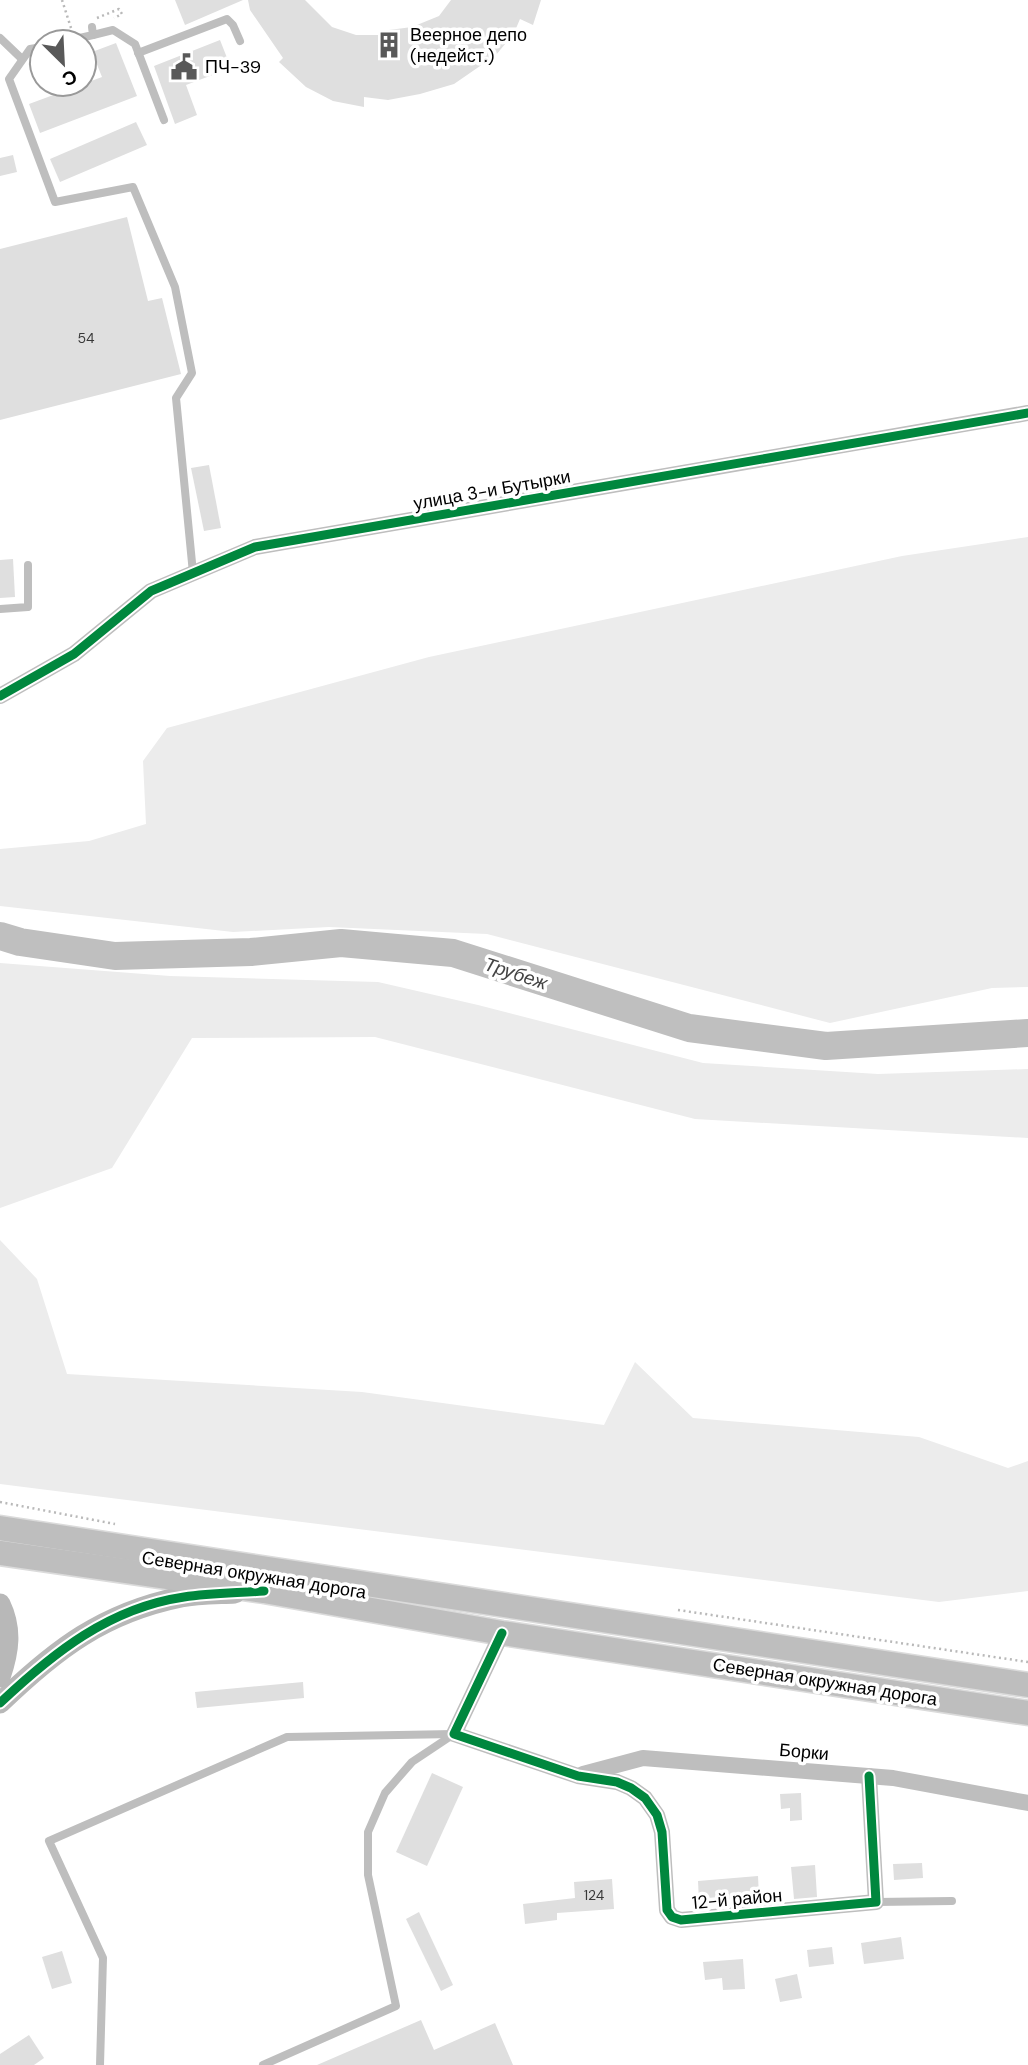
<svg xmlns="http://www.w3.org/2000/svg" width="1028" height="2065" viewBox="0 0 1028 2065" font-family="'DM Sans',sans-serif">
<rect width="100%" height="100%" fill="#fff"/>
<g fill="#ececec">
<path d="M1028,537V987L992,988L830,1023L487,934L329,927L233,932L0,906V849L89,841L146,824L143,761L167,728L429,657L902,556Z"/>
<path d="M0,963L170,976L378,982L478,1005L703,1063L878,1074L1028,1069V1138L695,1119L375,1037L192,1038L112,1168L0,1208Z"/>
<path d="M0,1240L37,1279L67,1374L362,1392L604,1425L635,1362L693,1418L919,1437L1008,1468L1028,1461V1591L939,1602L0,1484Z"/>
</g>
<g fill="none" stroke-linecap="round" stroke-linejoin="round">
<path stroke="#bfbfbf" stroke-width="28" d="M0,936L20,942L115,956L251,952L341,943L453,953L689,1028L826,1046L1028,1033"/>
</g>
<g fill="#dfdfdf">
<path d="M175,0H243L185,25Z"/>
<path d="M248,0H305L332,27L356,35H390L389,30L412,27L439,16L451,0H541L533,25L520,19L514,33L496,55L454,84L420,94L388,100L364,97V107L333,101L306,87L279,62L283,58L250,10Z"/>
<path d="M220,40L231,68L186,85L197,115L175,124L154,66Z"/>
<path d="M116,43L137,96L40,133L29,104L102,77L92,52Z"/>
<path d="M136,122L147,145L60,182L50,159Z"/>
<path d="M13,155L17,172L0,176V158Z"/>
<path d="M127,217L148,301L162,298L181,374L0,420V249Z"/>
<path d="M209,465L221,528L204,531L191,468Z"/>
<path d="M13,559L15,597L0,598V560Z"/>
<path d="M303,1682L304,1698L197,1708L195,1692Z"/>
<path d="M432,1773L463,1787L427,1866L396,1852Z"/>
<path d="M801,1793L802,1820L790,1821V1808L781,1809L780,1794Z"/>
<path d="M922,1863L923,1878L894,1880L893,1864Z"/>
<path d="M815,1865L817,1897L794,1899L791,1867Z"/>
<path d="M758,1876L759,1897L699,1902L698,1881Z"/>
<path d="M612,1879L614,1909L557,1913V1920L525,1924L523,1904L575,1898L574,1882Z"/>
<path d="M419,1912L453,1985L441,1991L406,1919Z"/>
<path d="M901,1937L904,1959L864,1964L861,1943Z"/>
<path d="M832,1947L834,1964L809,1967L807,1950Z"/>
<path d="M62,1951L72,1983L52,1989L42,1957Z"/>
<path d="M743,1959L745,1989L723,1990L722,1978L705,1980L703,1962Z"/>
<path d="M797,1974L802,1998L780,2002L775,1979Z"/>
<path d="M421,2020L434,2050L495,2023L513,2065H317Z"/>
<path d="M29,2035L44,2058L34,2065H0V2054Z"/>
</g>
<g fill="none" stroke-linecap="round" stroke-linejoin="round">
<g stroke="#dbdbdb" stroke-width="27">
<g id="primary">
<path d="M0,1528L1028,1685"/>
<path d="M0,1553L264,1591L502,1633L1028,1713"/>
</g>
</g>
<g stroke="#b9b9b9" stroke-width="2.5" stroke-dasharray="2 3.5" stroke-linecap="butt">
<path d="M62,0L71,28"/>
<path d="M97,18L119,9L122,14L114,18"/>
<path d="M0,1502L115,1524"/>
<path d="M678,1610L1028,1662"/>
</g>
<g stroke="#bebebe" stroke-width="8">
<path d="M93,35L113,30L135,44L164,120"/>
<path d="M0,38L22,59"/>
<path d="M62,42L93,35L92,27"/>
<path d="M42,47L30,49L9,79L55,202L133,187L175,287L192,373L176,398L193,573"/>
<path d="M138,53L227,19L233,25L240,41"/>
<path d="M0,609L28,607V565"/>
<path d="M876,1902L952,1901"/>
<path d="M100,2065L103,1958L49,1841L287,1737L454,1734"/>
<path d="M263,2065L396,2006L368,1875V1832L385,1793L412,1762L454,1734"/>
</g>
<g stroke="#bebebe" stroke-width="16">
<path d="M0,696L74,654L151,591L255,547L1028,413"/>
<path d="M502,1633L454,1734L578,1776L617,1782L631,1788L645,1798L657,1815L662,1832L667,1910L672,1917L681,1920L876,1902L869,1776"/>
<path d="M583,1774L643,1758L893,1778L1028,1803"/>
</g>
<g stroke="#b8b8b8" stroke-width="21">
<path d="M0,1604C12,1629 9,1651 0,1677"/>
<path d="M0,1703C56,1649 103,1613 181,1597C198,1594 217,1594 235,1593"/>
</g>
<use href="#primary" stroke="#bebebe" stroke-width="24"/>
<g stroke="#fff" stroke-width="13">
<g id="cycleway">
<path d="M0,696L74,654L151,591L255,547L1028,413"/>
<path d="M502,1633L454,1734L578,1776L617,1782L631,1788L645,1798L657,1815L662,1832L667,1910L672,1917L681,1920L876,1902L869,1776"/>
<path d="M0,1703C53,1653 109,1608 184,1597C210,1593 238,1593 264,1591"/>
</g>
</g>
<use href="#cycleway" stroke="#00873e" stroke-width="9"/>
</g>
<defs>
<g id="building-bare" transform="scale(2.1)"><path d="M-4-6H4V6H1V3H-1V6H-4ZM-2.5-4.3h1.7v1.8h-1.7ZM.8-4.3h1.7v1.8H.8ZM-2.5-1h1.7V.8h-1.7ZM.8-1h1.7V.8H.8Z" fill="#595959" stroke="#fff" stroke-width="2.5" paint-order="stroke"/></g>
<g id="civic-bare" transform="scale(2.1)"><path d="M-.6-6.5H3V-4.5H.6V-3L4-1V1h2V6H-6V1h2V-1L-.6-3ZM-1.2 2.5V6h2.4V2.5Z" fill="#595959" stroke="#fff" stroke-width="2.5" paint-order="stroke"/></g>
</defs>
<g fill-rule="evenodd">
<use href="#building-bare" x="389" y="45"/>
<use href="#civic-bare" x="184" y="67"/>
</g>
<g text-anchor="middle" stroke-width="7" stroke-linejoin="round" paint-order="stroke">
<g font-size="14" fill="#383838">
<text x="86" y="343">54</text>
<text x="594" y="1900">124</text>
</g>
<g font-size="18" fill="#000" stroke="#fff" text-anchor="start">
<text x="410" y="41">Веерное депо<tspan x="410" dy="21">(недейст.)</tspan></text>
<text x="205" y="73">ПЧ-39</text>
</g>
<g font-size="18" fill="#000" stroke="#fff">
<text transform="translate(492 490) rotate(-10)" y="6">улица 3-и Бутырки</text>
<text transform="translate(254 1575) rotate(9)" y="6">Северная окружная дорога</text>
<text transform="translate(825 1682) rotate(9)" y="6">Северная окружная дорога</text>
<text transform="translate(804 1752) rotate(5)" y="6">Борки</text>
<text transform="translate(737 1899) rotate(-5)" y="6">12-й район</text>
</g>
<g font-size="19" font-style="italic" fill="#444" stroke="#fff">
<text transform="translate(516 973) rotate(18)" y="7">Трубеж</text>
</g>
</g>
<g transform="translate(63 63) rotate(156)"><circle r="33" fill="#ffffff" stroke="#999999" stroke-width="2"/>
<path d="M0-5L12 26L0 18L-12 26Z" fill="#595959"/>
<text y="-10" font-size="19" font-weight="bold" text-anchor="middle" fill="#000000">С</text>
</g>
</svg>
